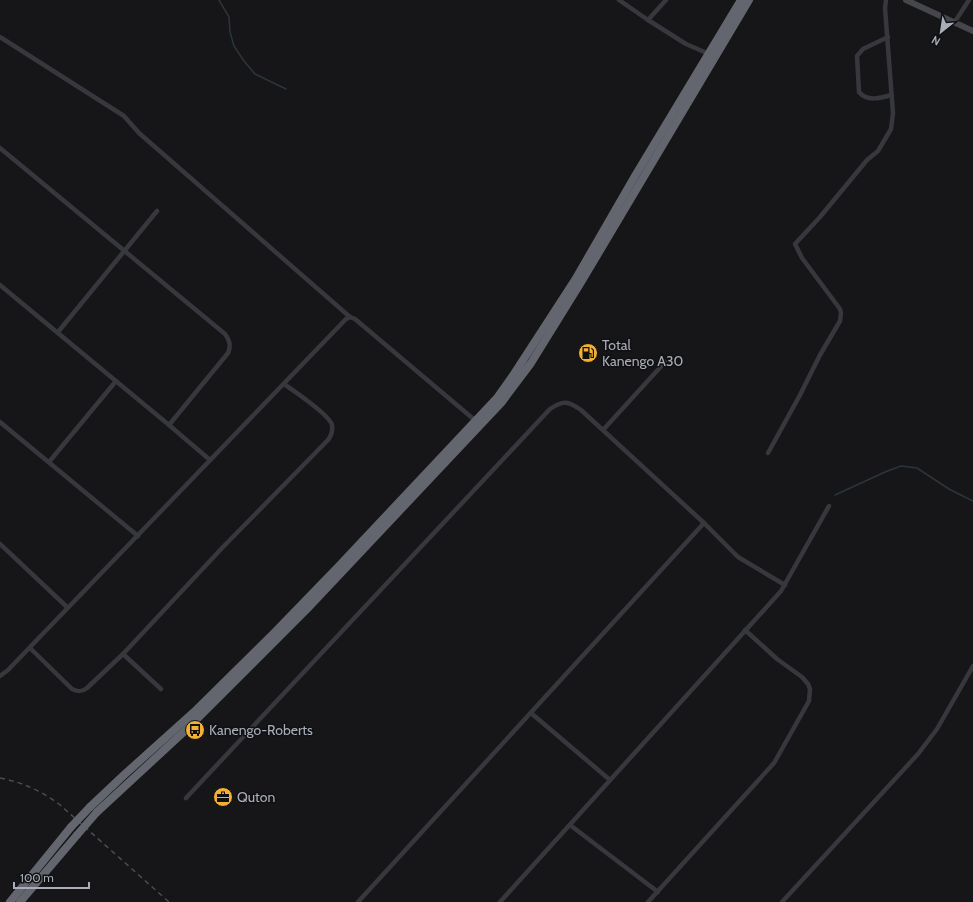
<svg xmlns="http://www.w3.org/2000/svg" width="973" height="902" viewBox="0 0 973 902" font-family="Cabin,sans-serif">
<rect width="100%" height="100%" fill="#161618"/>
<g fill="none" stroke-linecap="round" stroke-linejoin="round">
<g stroke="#2c353c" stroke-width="1.5">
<path d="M219,0L229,17L230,32L234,46L244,61L255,74L286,89"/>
<path d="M835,495L885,472L901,466L917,468L949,489L973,501"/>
</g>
<g stroke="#37383d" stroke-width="4.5">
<path d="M619,0L648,20L686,44L709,54"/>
<path d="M648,20L666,0"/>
<path d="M954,23L969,0"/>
<path d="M0,37L124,116L139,133L350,317"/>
<path d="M888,37L863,49L857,56L859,92C867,102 881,98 891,95"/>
<path d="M0,148L225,334C230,341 231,346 228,353L169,425"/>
<path d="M0,285L169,425L210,460"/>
<path d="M58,332L157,211"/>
<path d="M0,422L138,536"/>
<path d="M603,430L665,362"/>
<path d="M768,453L800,395L820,355L840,321L841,313L840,309L802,258L795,244L820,217L867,160L878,151L891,129L893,113L885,8L886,0"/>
<path d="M49,462L116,381"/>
<path d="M0,544L67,607"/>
<path d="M30,648L72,689C78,692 82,692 87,688L123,654L223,547L328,440C331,436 333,431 332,425C330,415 294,391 284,384"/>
<path d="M123,654L161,689"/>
<path d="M0,676L8,670L346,319L350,317L355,319L477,422"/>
<path d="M531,713L610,780"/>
<path d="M186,798L550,409C563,400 568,401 581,410L704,523L738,557L785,585"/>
<path d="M570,825L658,892"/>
<path d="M358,902L704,523"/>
<path d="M500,902L781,591L829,506"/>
<path d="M648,902L774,763L809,701L810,689L808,684L802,677L777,659L745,630"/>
<path d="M782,902L918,754L937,729L973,666"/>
</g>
<path stroke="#45474d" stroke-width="6" d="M906,0L973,31"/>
<g stroke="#63666e" stroke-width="8">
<path d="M90,807L125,774L194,712L274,633L338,567L497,398L514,374L575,280L635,176L741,0"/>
<path d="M97,812L189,727L307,609L501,403L531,363L580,284L749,0"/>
<path d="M10,902L71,827"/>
<path d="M20,902L77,835"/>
</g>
<path stroke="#4a4c52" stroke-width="1.5" stroke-dasharray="5 4" stroke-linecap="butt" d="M0,778C22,782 41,791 59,804L169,902"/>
<g stroke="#63666e" stroke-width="8">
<path d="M71,827L90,807"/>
<path d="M77,835L97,812"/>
</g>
</g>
<defs>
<g id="fuel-disc" transform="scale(1)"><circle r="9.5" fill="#f2b134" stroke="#111113"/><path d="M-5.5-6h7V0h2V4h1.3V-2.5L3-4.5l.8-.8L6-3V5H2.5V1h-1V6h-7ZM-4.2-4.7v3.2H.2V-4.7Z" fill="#111"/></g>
<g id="bus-disc" transform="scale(1)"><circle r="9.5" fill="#f2b134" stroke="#111113"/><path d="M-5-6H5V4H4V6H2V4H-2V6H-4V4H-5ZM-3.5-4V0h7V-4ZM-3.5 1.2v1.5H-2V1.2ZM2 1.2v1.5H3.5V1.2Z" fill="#111"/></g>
<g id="office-disc" transform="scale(1)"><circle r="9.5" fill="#f2b134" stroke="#111113"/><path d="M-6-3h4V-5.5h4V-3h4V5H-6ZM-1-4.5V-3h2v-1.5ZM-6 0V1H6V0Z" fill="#111"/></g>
</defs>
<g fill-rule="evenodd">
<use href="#fuel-disc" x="588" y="353"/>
<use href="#bus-disc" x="195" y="730"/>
<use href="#office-disc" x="223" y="797"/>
</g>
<g text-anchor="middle" stroke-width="3" stroke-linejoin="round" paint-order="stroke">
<g font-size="14" fill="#a8adb8" stroke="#111113" text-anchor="start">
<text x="602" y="350">Total<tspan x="602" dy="16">Kanengo A30</tspan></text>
<text x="209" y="735">Kanengo-Roberts</text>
<text x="237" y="802">Quton</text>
</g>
</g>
<g transform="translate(941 32) rotate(210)" stroke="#111113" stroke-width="3" paint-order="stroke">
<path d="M0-3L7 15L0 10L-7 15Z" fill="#a8adb8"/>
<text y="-6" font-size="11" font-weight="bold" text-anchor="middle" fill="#a8adb8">N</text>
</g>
<path d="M14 882v6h75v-6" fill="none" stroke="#a8adb8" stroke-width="2"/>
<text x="20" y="882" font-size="12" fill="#a8adb8" stroke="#111113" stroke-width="3" paint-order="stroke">100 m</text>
</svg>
